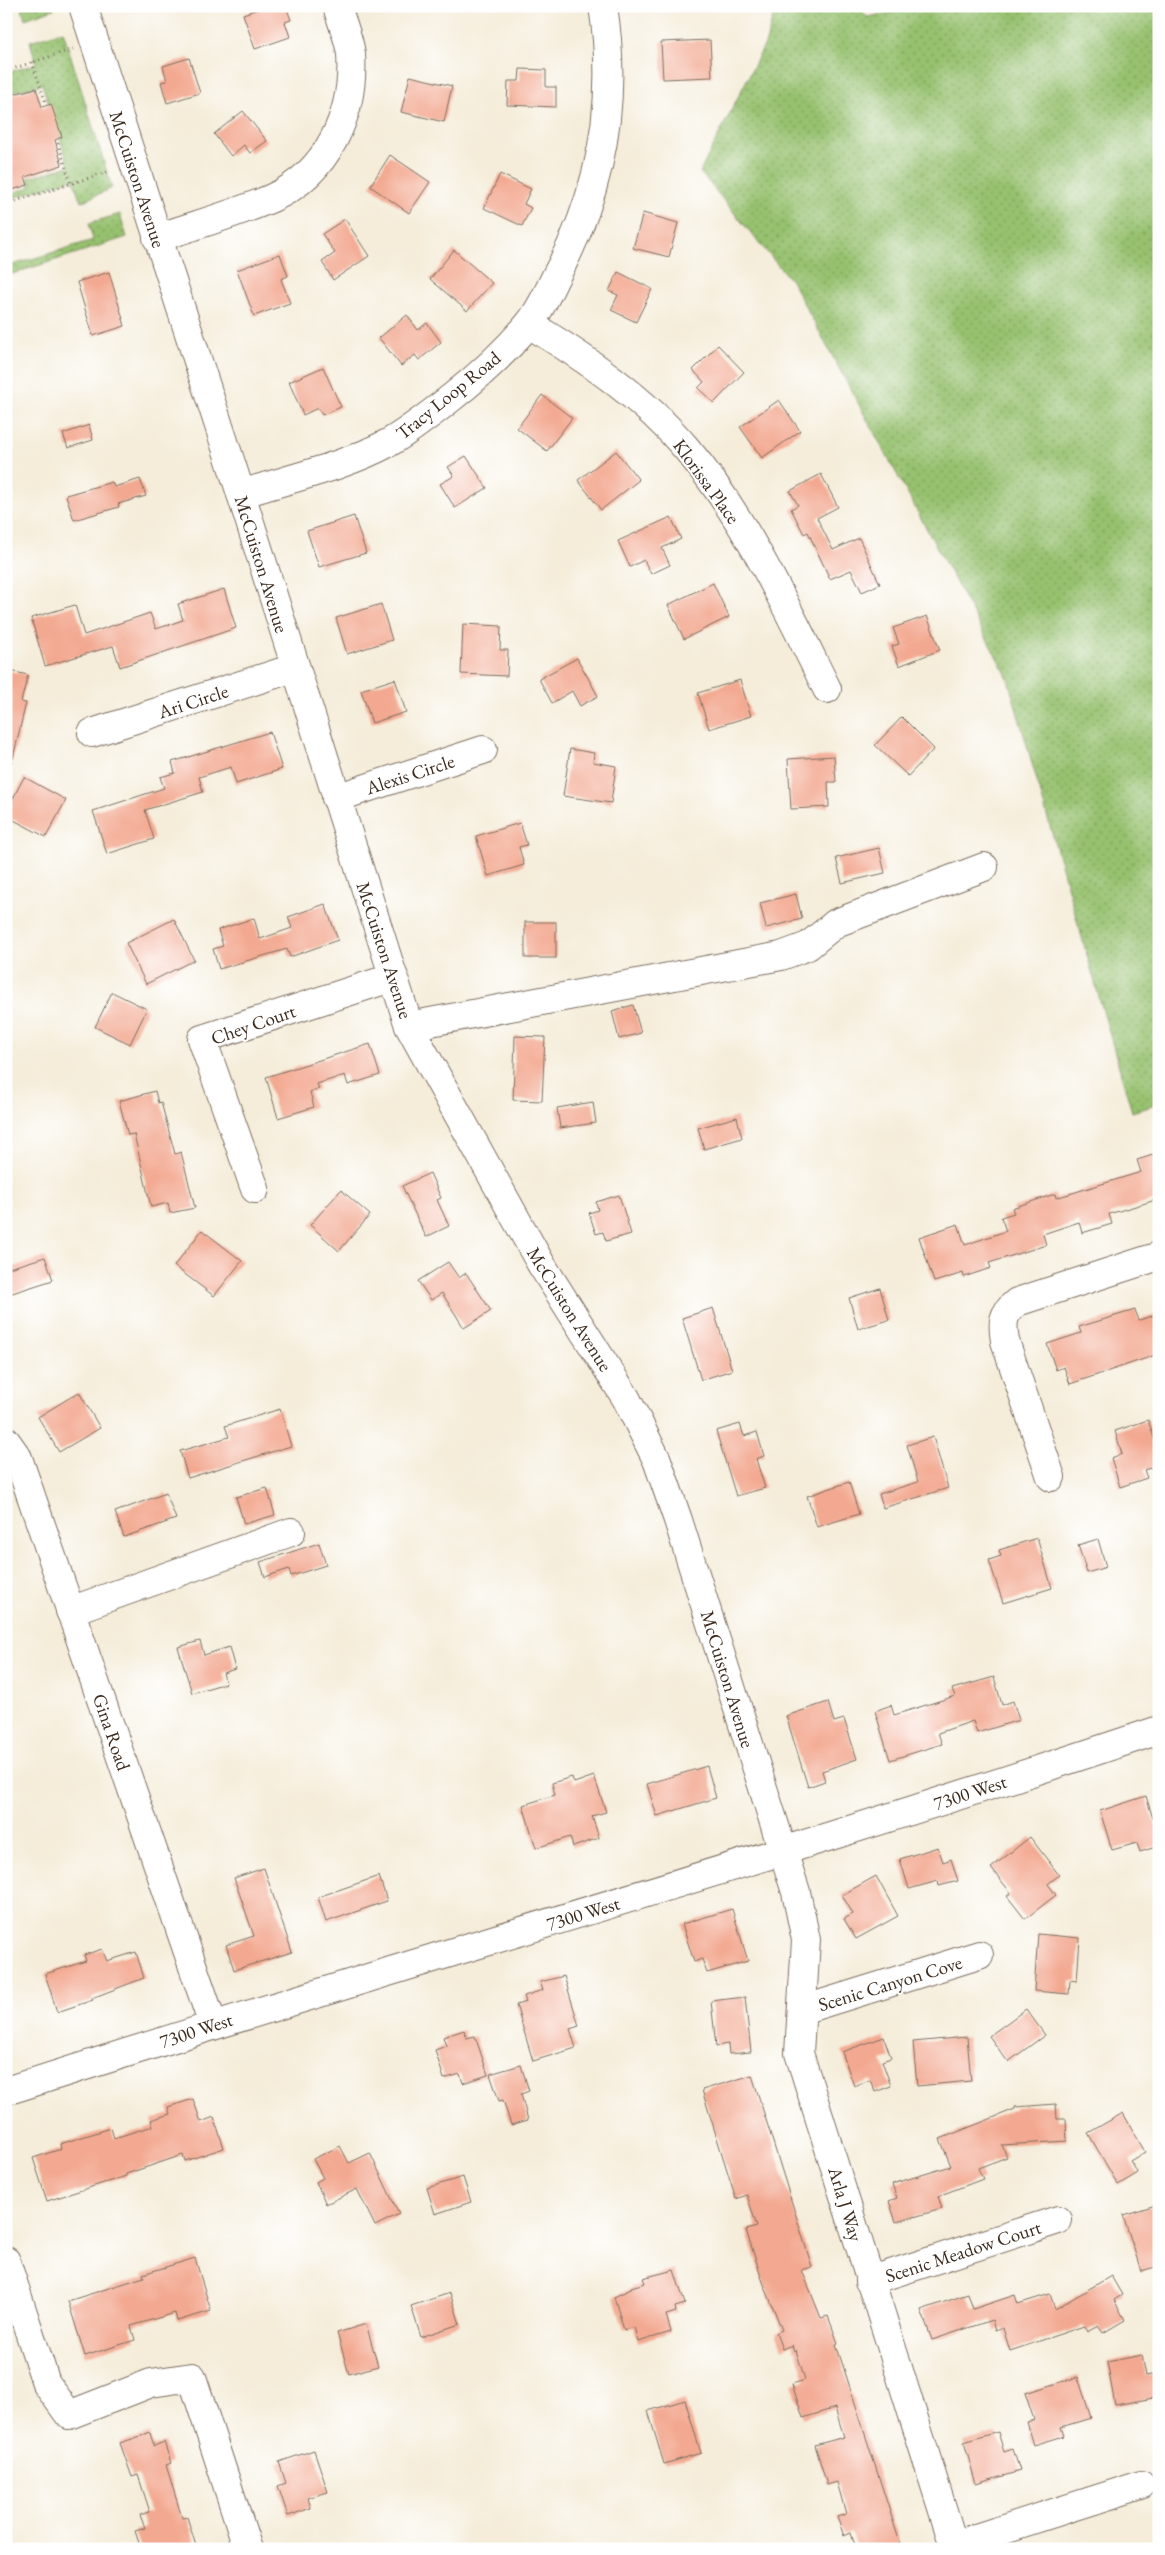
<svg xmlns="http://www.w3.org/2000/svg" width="1165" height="2555" viewBox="0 0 1165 2555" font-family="'EB Garamond',serif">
<defs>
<pattern id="grass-dots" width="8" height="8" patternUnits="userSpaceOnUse" patternTransform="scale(1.25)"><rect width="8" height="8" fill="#96c16e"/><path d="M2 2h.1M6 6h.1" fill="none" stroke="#7c9d5a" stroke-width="1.8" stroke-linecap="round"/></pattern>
</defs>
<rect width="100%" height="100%" fill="#fff"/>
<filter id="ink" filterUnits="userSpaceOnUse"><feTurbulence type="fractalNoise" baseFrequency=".02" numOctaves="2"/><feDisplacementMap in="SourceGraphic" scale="10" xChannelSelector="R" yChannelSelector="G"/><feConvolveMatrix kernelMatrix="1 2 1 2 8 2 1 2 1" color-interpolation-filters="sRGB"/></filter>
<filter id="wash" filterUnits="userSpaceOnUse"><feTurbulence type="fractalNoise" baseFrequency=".0096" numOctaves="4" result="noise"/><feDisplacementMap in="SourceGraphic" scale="20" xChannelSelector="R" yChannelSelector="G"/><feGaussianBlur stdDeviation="1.12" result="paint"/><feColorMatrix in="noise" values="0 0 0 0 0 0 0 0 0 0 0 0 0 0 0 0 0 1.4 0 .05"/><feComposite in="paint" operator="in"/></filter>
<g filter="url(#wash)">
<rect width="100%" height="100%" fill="#f5edda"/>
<g fill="url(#grass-dots)" stroke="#687646">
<path d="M21,6H54V9L25,19Z"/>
<path d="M776,6H857L867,17L930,6H1159V1104L1132,1112L1007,676L792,282L700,172L766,42Z"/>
<path d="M63,31L112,188L81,202L73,179L6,200V195L30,187L28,178L69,166L42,84L6,94V73L36,64L30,41Z"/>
<path d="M120,214L127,237L6,276V267L93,240L89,223Z"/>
</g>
<g id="blocks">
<g fill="#f3a991">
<path d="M267,6H286L291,20L285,22L290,37L255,49L243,14Z"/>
<path d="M710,40L712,77L663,79L661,42Z"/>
<path d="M189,58L200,93L167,103L161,82L167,81L163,66Z"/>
<path d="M520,69L546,70V87H556V107L507,105L508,81H519Z"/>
<path d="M410,76L452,86L444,122L401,112Z"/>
<path d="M36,88L42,107L51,104L62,137L55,140L62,165L25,177L28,185L6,192V96Z"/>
<path d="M243,111L267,141L250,153L244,145L231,156L214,134Z"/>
<path d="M390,155L430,182L409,213L370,186Z"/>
<path d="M500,174L531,189L524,204L531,208L522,226L484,208Z"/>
<path d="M643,213L678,223L669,257L633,248Z"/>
<path d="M345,219L369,256L333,280L322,262L335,253L322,234Z"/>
<path d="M454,250L492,283L467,311L430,279Z"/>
<path d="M280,254L288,276L281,279L290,303L254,316L237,270Z"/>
<path d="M109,272L125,326L93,336L77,282Z"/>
<path d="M618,272L652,289L636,322L611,310L618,295L609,291Z"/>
<path d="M407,315L418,330L427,323L441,342L419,360L415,355L401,366L379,338Z"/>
<path d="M718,345L744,372L714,403L698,388L704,382L693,370Z"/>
<path d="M323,367L341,407L322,415L318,408L303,415L289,382Z"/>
<path d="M542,395L572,418L547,451L517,428Z"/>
<path d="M779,400L800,431L762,458L740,427Z"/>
<path d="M89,425L93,440L68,448L63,434Z"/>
<path d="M616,451L639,480L601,510L578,480Z"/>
<path d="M466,456L487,488L455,508L440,484L454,476L448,467Z"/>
<path d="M821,474L838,507L817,518L833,550L859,538L880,584L862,592L851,570L830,579L808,532L804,534L791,509L798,505L790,491Z"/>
<path d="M140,479L146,496L118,504L119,507L74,520L66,495L112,482L114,487Z"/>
<path d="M354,516L366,553L319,567L307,531Z"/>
<path d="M671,517L681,539L662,548L670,565L651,574L644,560L630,567L618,541Z"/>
<path d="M713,583L729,617L684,639L668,605Z"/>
<path d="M224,589L236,628L120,667L113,646L45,666L31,618L75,605L84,635L150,613L156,629L183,620L178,604Z"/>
<path d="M381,604L392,640L347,654L336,618Z"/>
<path d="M927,616L940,650L899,666L892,646L899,644L893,628Z"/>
<path d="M463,624L501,626L500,650H508L507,676L461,674Z"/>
<path d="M577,658L598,696L580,706L572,691L552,703L539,679Z"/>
<path d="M6,670L28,675L21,702L26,703L12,762L6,761Z"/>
<path d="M395,679L406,712L372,723L361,690Z"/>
<path d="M740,680L751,716L709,729L698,693Z"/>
<path d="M902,717L934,749L908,776L875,745Z"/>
<path d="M270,732L282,769L236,784L231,767L199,777L203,792L145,810L154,839L107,854L93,811L164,788L160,777L175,773L172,762Z"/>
<path d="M570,749L594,753L593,762L616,766L611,803L563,796Z"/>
<path d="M834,756L836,782H828L829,807L791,809L788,759Z"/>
<path d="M24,777L66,800L46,837L6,816V812Z"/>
<path d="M520,823L527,845L519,847L524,865L488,876L476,836Z"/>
<path d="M879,848L885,873L842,883L836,858Z"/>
<path d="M796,894L802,919L766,928L760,903Z"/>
<path d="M325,904L338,940L290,957L287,949L219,969L213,949L223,946L218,930L254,918L260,939L292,928L288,917Z"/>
<path d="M174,919L194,960L146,984L126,943Z"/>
<rect x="525" y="922" width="31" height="36"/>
<path d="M112,992L147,1009L130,1044L95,1027Z"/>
<path d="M633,1005L641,1033L619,1039L612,1011Z"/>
<path d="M515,1036L545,1037L542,1101L513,1100Z"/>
<path d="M370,1044L380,1075L348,1085L345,1075L317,1084L319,1089L310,1092L314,1107L278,1118L266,1077Z"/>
<path d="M155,1091L158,1103L161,1102L175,1154L181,1152L195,1208L170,1213L168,1203L151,1207L134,1134L128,1135L119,1101Z"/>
<path d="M593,1102L596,1123L560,1128L557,1108Z"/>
<path d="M737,1117L742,1138L704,1149L698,1128Z"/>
<path d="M1159,1153V1199L1109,1214L1112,1224L1082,1233L1079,1222L1043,1234L1046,1245L989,1263L991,1268L964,1277L963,1273L934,1282L919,1237L958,1224L965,1245L1006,1231L1001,1217L1014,1213L1012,1208L1055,1194L1056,1198L1141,1172L1137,1160Z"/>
<path d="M430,1173L441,1198L437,1200L449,1226L426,1237L402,1186Z"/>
<path d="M341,1190L370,1215L339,1251L310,1225Z"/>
<path d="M619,1195L631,1234L606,1241L603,1232L596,1234L589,1213L598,1210L596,1202Z"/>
<path d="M202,1230L242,1261L214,1296L174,1266Z"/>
<path d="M45,1257L53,1280L6,1295V1269Z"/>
<path d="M448,1262L459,1278L466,1273L491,1311L464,1328L442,1293L431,1300L418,1281Z"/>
<path d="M880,1288L889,1320L858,1329L849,1298Z"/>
<path d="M713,1308L732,1370L701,1380L682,1318Z"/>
<path d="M1135,1310L1139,1320L1159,1314V1354L1070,1384L1064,1367L1056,1370L1047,1344L1081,1333L1079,1327Z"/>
<path d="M79,1392L100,1428L59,1452L38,1417Z"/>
<path d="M280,1409L291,1446L188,1478L180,1451L229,1437L225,1426Z"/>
<path d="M1148,1420L1159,1452V1465L1144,1470L1147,1478L1120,1487L1111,1458L1122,1454L1115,1431Z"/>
<path d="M740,1424L744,1436L757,1432L764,1456L756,1459L765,1488L736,1496L716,1431Z"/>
<path d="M933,1437L948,1488L883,1508L879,1494L918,1482L907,1445Z"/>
<path d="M849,1482L859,1514L817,1527L807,1496Z"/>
<path d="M267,1488L275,1515L244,1524L236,1497Z"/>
<path d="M166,1493L176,1519L124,1537L115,1512Z"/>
<path d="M1037,1538L1052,1588L1003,1603L989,1560L1001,1556L999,1550Z"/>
<path d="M1098,1539L1106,1567L1087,1573L1078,1545Z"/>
<path d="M319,1543L326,1565L291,1576L289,1569L265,1577L260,1562Z"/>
<path d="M200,1641L204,1655L229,1647L235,1669L223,1673L226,1683L192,1693L178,1647Z"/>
<path d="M994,1677L1002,1705L1013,1701L1019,1720L977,1733L973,1721L938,1733L942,1744L890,1760L875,1711L891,1705L894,1715L955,1696L952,1689Z"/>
<path d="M828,1702L834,1722L844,1719L857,1759L822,1771L825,1781L808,1787L786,1716Z"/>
<path d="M707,1766L716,1798L657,1816L647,1784Z"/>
<path d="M594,1776L606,1812L592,1816L599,1838L573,1847L570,1837L536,1848L523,1805L555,1795L552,1783L572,1777L574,1783Z"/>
<path d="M1146,1796L1159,1838V1846L1140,1852L1137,1843L1112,1850L1100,1811Z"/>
<path d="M1030,1837L1059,1875L1048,1884L1056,1895L1025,1919L1007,1896L1011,1893L991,1868Z"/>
<path d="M938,1847L943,1862L951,1859L958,1881L939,1886L938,1881L909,1889L900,1859Z"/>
<path d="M264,1868L292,1952L234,1970L226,1945L254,1936L234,1878Z"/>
<path d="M379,1876L387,1901L326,1922L318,1897Z"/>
<path d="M876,1876L898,1916L856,1939L844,1919L853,1914L842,1895Z"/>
<path d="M732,1909L748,1961L707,1973L702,1959L694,1962L682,1924Z"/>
<path d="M1038,1934L1080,1938L1077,1981L1070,1980L1069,1994L1034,1991Z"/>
<path d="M102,1949L107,1961L136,1952L144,1978L92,1998L93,2000L57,2012L45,1974L86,1961L84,1955Z"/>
<path d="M564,1976L579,2026L570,2029L576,2048L533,2061L516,2005L526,2002L524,1996L543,1990L540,1982Z"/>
<path d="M745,1997L751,2052L729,2054L728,2044L716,2046L711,2001Z"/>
<path d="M1026,2009L1045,2035L1008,2062L989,2036Z"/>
<path d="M464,2030L466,2038L475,2036L488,2075L463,2083L460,2074L444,2079L435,2050L446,2046L443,2037Z"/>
<path d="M884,2037L891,2058L882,2061L891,2086L875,2092L870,2080L854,2086L842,2052Z"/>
<path d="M967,2037L971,2081L917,2086L913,2042Z"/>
<path d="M521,2065L529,2091L521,2094L528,2120L511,2125L503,2100L499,2101L490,2074Z"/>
<path d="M752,2075L812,2267L802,2270L821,2318L828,2316L838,2343L836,2344L902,2549H856L851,2533L844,2536L837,2517L846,2514L837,2482L827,2485L815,2445L844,2437L835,2408L803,2418L792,2384L805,2380L796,2350L794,2351L792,2345L782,2349L776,2333L782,2330L763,2282L746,2230L757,2227L747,2195L736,2199L702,2090Z"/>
<path d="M193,2099L201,2122L214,2117L224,2148L185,2161L183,2155L126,2174V2176L47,2201L33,2158L61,2149L60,2144L111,2128L114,2138L153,2126L151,2120L170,2114L168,2107Z"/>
<path d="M1056,2104L1057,2119H1066L1067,2141L1002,2145L1007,2157L978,2168L983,2179L938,2196L942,2209L896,2222L889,2201L897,2198L892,2184L951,2166L940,2139L1015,2109V2107Z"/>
<path d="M1123,2113L1145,2152L1130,2161L1138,2173L1118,2185L1088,2133Z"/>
<path d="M340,2146L349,2163L370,2153L399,2214L375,2226L357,2189L326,2204L316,2182L323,2178L313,2159Z"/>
<path d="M463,2177L471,2202L435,2214L427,2188Z"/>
<path d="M1159,2204V2266L1141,2271L1123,2215Z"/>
<path d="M195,2258L211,2311L177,2321L175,2313L131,2326L135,2340L85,2356L68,2301L144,2277L143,2274Z"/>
<path d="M674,2270L685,2304L675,2307L676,2312L666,2315L671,2332L638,2342L634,2327L624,2330L614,2297L631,2289V2287L645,2283L643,2278Z"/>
<path d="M1111,2276L1122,2295L1114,2300L1125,2320L1103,2333L1098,2326L1087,2332L1084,2326L1010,2351L1003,2328L995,2331L992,2320L932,2340L921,2310L968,2294L973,2309L1015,2295L1018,2304L1050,2294L1055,2309Z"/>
<path d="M450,2293L460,2324L421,2337L411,2306Z"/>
<path d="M366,2324L378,2366L349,2374L337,2333Z"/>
<path d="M1142,2355L1146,2376L1155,2374L1159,2397L1115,2405L1107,2362Z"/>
<path d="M1078,2377L1091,2418L1061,2427L1064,2436L1034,2445L1027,2422L1034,2420L1025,2393Z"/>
<path d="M685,2400L701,2453L664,2464L648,2411Z"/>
<path d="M998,2432L1004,2452L1013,2449L1020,2471L976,2484L964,2442Z"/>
<path d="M150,2433L154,2446L164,2442L171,2463L166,2465L182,2518L187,2517L197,2549H141L135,2531L145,2528L140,2515L150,2512L138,2475L132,2477L120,2443Z"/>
<path d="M314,2450L328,2492L308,2498L311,2508L288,2516L278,2486L286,2483L279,2462Z"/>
</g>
</g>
</g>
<g filter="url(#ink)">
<use href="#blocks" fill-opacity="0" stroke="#7c6e60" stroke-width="1"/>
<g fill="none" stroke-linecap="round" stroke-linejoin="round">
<g stroke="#7c6e60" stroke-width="30">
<g id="minor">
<path d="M83,6L241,494L409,1026L541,1264L626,1398L657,1460L678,1520L796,1892L806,1940L799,2053L955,2549"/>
<path d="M157,238C195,225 236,214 272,198C328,173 355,113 351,54C349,38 341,21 337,6"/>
<path d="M529,324C585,358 643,397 686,448C745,517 787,608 827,689"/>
<path d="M241,494C291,478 344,467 390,442C412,429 432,413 451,398C479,376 505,352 528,325C540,311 548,292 556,276C602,191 618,102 603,6"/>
<path d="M92,733L294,668"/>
<path d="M336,798L483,750"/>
<path d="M409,1026L781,956L808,946L836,923L984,867"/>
<path d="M255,1189L202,1039L394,977"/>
<path d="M6,1441L18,1458L213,2025"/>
<path d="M1051,1477L1005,1341C1002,1323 1002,1314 1017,1302L1159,1256"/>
<path d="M70,1611L291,1532"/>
<path d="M802,2010L979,1955"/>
<path d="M6,2091C389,1968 777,1858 1159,1730"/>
<path d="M6,2261L46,2383L69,2415L151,2383L192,2377L248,2549"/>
<path d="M869,2281L1058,2220"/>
<path d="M954,2545L1141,2485"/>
</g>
</g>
<g stroke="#7c6e60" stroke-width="3" stroke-dasharray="1 4" stroke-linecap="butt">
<path d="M32,62L46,103"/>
<path d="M6,71L73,49"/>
<path d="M58,143L71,184"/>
<path d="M6,204L111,171"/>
</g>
<use href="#minor" stroke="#fff" stroke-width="28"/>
</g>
</g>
<g text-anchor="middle" stroke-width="4" stroke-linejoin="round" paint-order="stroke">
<g font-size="19" fill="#3b2a1e" stroke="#fff">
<text transform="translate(138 179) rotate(72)" y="7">McCuiston Avenue</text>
<text transform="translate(448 395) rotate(-39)" y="7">Tracy Loop Road</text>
<text transform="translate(707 481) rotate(54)" y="7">Klorissa Place</text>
<text transform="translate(262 564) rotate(73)" y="7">McCuiston Avenue</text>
<text transform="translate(193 701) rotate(-18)" y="7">Ari Circle</text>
<text transform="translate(410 774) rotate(-18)" y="7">Alexis Circle</text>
<text transform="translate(385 950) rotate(72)" y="7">McCuiston Avenue</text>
<text transform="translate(253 1024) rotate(-19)" y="7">Chey Court</text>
<text transform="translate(570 1309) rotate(58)" y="7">McCuiston Avenue</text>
<text transform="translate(728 1679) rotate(73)" y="7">McCuiston Avenue</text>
<text transform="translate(112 1732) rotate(71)" y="7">Gina Road</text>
<text transform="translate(970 1792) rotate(-18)" y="7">7300 West</text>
<text transform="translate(583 1913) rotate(-17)" y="7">7300 West</text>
<text transform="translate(890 1983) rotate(-17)" y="7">Scenic Canyon Cove</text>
<text transform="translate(196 2030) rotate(-18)" y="7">7300 West</text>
<text transform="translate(846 2204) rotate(73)" y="7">Arla J Way</text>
<text transform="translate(963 2251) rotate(-18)" y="7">Scenic Meadow Court</text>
</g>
</g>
<rect width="1165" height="2555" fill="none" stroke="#fff" stroke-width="25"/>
</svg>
